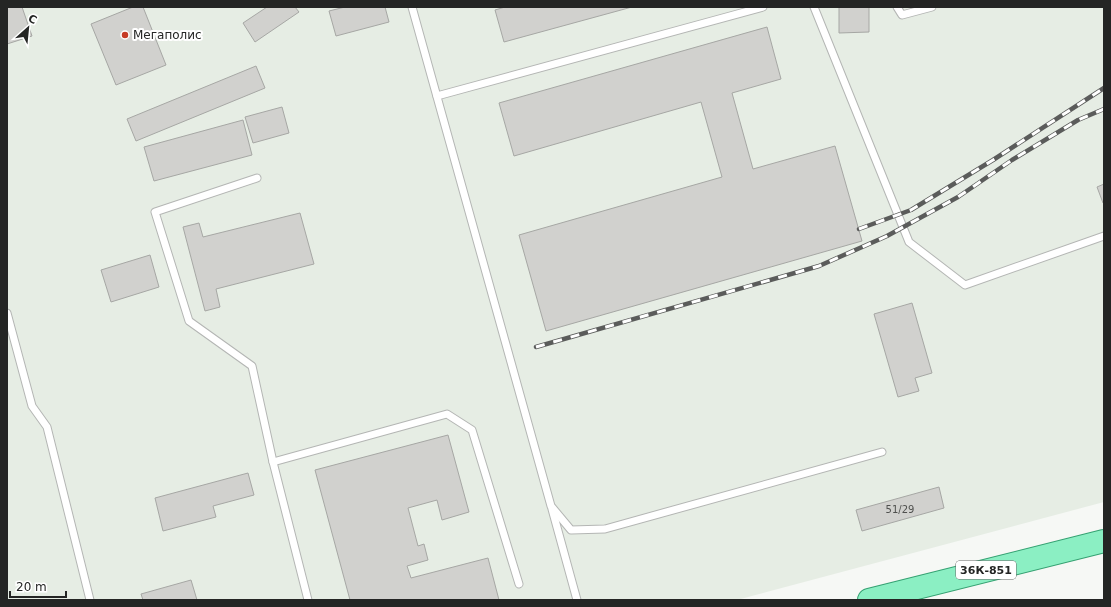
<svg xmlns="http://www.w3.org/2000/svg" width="1111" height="607" viewBox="0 0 1111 607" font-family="'DejaVu Sans',sans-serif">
<rect width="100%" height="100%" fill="#f6f8f5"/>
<path fill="#e6ede4" d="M7,7H1104V502L737,600H7Z"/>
<g fill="#d1d1ce" stroke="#a6a7a4">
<path d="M7,7H22L32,36L7,44Z"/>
<path d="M133,7H143L166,65L116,85L91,24Z"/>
<path d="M267,7H295L299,12L255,42L243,23Z"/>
<path d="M345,7H385L389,22L336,36L329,11Z"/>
<path d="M505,7H632L504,42L495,10Z"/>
<path d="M839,7H869V32L839,33Z"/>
<path d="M767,27L781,79L732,93L753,169L835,146L862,241L546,331L519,235L722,177L701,102L514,156L499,103Z"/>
<path d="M256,66L265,88L136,141L127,119Z"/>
<path d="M282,107L289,133L253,143L245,117Z"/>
<path d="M243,120L252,155L154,181L144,147Z"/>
<path d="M1104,184V203H1103L1097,187Z"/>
<path d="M300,213L314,264L216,289L220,307L205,311L183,227L199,223L203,237Z"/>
<path d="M150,255L159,287L111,302L101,270Z"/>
<path d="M912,303L932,373L915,378L919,391L898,397L874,314Z"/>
<path d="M448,435L469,512L442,520L437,500L408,508L418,546L424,544L428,560L407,566L411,578L488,558L499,600H350L315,470Z"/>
<path d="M248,473L254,495L213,506L216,517L163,531L155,498Z"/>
<path d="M939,487L944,508L862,531L856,510Z"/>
<path d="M191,580L197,600H143L141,594Z"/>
</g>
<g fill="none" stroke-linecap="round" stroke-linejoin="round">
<g stroke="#b4b6b4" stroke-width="9">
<g id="lane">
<path d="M412,7L551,506L571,530L605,529L882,452"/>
<path d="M814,7L909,242L965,285L1104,236"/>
<path d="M897,7L902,15L932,7"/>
<path d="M437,96L763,7"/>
<path d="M257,178L155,212L189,321L252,366L273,462L308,600"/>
<path d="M7,313L32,406L47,427L90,600"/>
<path d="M273,462L447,414L472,430L519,584"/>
<path d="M552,509L577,600"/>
</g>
</g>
<g stroke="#34a171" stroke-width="24">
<path id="primary" d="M869,600L1104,541"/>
</g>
<use href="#lane" stroke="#fff" stroke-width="7"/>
<use href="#primary" stroke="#8befc3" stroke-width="22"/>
<g stroke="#5b5c5b" stroke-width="4.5">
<g id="rail">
<path d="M859,229L911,210L993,160L1104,88"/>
<path d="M536,347L819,266L887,236L958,197L1012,160L1078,120L1104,109"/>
</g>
</g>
<use href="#rail" stroke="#fff" stroke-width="3" stroke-dasharray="9" stroke-linecap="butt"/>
</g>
<circle fill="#c63a25" stroke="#fff" stroke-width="1.5" cx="125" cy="35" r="4"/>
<g text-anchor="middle" stroke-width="4" stroke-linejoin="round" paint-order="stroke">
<g font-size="10" fill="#4f504e">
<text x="900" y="513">51/29</text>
</g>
<rect fill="#fff" stroke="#666" stroke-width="1" x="956" y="561" width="60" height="18" rx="3"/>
<g font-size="11" font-weight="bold" fill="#242524">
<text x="986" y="574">36К-851</text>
</g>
<g font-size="12" fill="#242524" stroke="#fff" text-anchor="start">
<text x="133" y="39">Мегаполис</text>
</g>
</g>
<rect width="1111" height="607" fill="none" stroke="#242524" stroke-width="16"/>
<g transform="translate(28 28) rotate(27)" stroke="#ffffff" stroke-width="3" paint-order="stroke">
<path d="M0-3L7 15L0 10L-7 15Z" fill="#242524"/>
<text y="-6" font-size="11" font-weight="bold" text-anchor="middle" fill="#242524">С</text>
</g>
<path d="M10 591v6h56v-6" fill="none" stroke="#242524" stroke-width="2"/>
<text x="16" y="591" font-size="12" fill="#242524" stroke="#ffffff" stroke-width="3" paint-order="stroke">20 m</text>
</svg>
